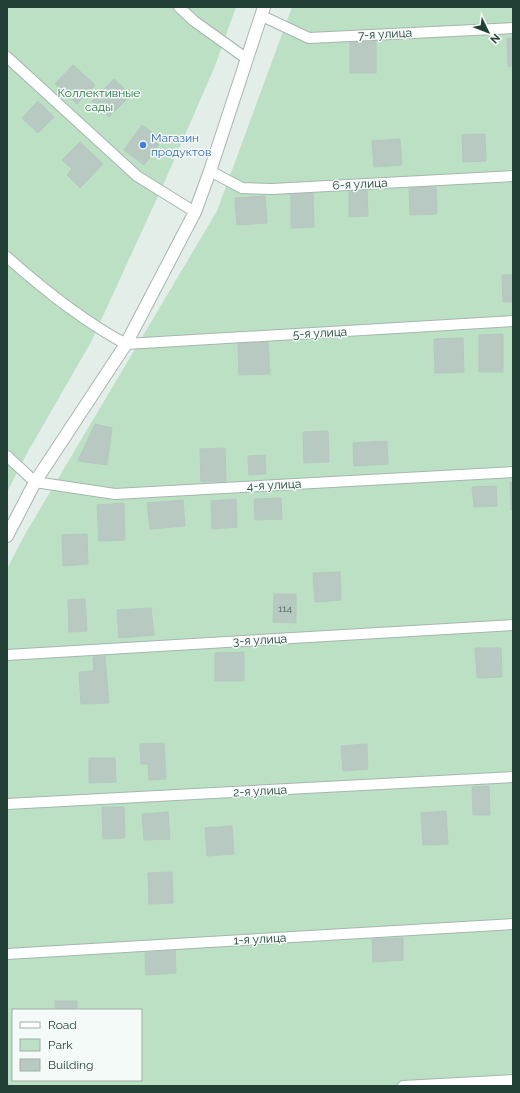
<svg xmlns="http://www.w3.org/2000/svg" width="520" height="1093" viewBox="0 0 520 1093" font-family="Raleway,sans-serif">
<rect width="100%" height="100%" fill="#e3eee8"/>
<g fill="#bbe0c3" fill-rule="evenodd">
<path d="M7,7H236L215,66L164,183L91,342L26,455L7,492Z"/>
<path d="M292,7H513V1086H7V569L24,536L217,211ZM13,1010H141V1080H13Z"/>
</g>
<g fill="#b8c9c1" stroke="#b5c8bf">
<path d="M507,38H513V66H508Z"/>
<rect x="350" y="40" width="26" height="33"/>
<path d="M73,65L95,85L77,104L55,84Z"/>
<path d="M114,79L131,95L109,117L92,101Z"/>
<path d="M38,101L54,117L38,133L22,118Z"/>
<path d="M142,125L162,140L144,165L124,150Z"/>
<path d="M485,134L486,161L463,162L462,135Z"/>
<path d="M400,139L402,165L374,167L372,141Z"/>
<path d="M80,142L103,164L80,188L67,175L72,169L62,160Z"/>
<path d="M436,187L437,214L410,215L409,188Z"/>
<path d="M349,189H367L368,216L349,217Z"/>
<path d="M291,193H313L314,227L291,228Z"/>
<path d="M265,196L267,223L237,225L235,198Z"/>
<path d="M502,275H513V302H503Z"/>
<path d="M503,334V372H479V335Z"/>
<path d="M463,338L464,372L435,373L434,339Z"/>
<path d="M268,342L270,374L239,375L238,343Z"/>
<path d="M95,424L112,428L107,465L78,461Z"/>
<path d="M328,431L329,462L304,463L303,432Z"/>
<path d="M387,441L388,464L354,466L353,443Z"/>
<path d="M225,448L226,481L201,482L200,449Z"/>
<path d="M265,455L266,474L249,475L248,456Z"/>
<path d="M510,482H513V510H511Z"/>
<path d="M496,486L497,506L474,507L472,487Z"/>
<path d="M281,498L282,519L255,520L254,499Z"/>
<path d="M236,499L237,527L212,529L211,501Z"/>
<path d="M183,500L185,526L150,529L147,503Z"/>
<path d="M124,503L125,540L99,541L97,505Z"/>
<path d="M87,534L88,564L63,566L62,535Z"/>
<path d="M340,572L341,600L315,602L313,573Z"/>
<path d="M274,594H296V623L273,622Z"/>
<path d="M85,599L87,631L69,632L68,600Z"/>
<path d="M151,608L154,635L119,638L117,610Z"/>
<path d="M475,648H501L502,677L477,678Z"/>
<path d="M244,652V681H215V653Z"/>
<path d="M105,656L109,703L81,704L79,672L94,671L93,657Z"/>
<path d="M164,743L166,779L149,780L148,764H141L140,744Z"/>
<path d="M367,744L368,769L343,771L341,746Z"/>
<path d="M89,758H115L116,782L89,783Z"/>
<path d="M489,786L490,815H473L472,787Z"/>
<path d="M102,807H124L125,838L103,839Z"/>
<path d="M446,811L448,844L423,845L421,813Z"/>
<path d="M168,812L170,839L144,840L142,814Z"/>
<path d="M232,826L234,854L207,856L205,828Z"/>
<path d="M172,872L173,903L149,904L148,873Z"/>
<path d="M403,938V960L373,962L372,939Z"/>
<path d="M175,950L176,973L146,975L145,953Z"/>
<rect x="55" y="1001" width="22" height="9"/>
</g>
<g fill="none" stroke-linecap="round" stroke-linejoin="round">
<g stroke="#a5b6af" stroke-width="12">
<g id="service">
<path d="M179,7L194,21L247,59"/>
<path d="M262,16L309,38L513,28"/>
<path d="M7,57L137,176L195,212"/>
<path d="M210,171L242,188L272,189L513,176"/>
<path d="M7,257C44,290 83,321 126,344L513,321"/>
<path d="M7,456L35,482L115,494L513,472"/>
<path d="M7,655L513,625"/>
<path d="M7,804L513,777"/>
<path d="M7,954L513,924"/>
<path d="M403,1086L513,1080"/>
</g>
</g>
<g stroke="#a5b6af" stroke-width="14">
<path id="tertiary" d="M7,536L35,482L126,344L195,212L210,171L264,7"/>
</g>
<use href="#service" stroke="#fff" stroke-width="10"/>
<use href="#tertiary" stroke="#fff" stroke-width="12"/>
</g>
<circle fill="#3f7fe0" stroke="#f4faf7" stroke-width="1.5" cx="143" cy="145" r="4"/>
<g text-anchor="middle" stroke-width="3" stroke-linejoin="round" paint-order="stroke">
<g font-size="10" fill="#486259">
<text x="285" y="612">114</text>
</g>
<g font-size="12" fill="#224036" stroke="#f4faf7">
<text transform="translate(385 34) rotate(-3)" y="4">7-я улица</text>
<text transform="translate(360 184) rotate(-3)" y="4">6-я улица</text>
<text transform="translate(320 333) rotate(-3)" y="4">5-я улица</text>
<text transform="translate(274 485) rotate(-3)" y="4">4-я улица</text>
<text transform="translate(260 640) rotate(-3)" y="4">3-я улица</text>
<text transform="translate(260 791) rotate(-3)" y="4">2-я улица</text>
<text transform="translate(260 939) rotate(-3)" y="4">1-я улица</text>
</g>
<g font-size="12" fill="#297a43" stroke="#f4faf7">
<text x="99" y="97">Коллективные<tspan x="99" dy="14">сады</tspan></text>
</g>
<g font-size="12" fill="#366cbe" stroke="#f4faf7" text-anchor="start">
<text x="151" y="142">Магазин<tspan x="151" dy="14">продуктов</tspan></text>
</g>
</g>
<rect width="520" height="1093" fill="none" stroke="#224036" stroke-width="16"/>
<rect x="12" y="1009" width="130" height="72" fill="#f4faf7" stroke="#a0b0aa"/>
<rect x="20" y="1022" width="20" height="6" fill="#ffffff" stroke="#a0b0aa"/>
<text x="48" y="1029" font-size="12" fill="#224036">Road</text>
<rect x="20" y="1039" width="20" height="12" fill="#bbe0c3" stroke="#a0b0aa"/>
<text x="48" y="1049" font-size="12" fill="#224036">Park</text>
<rect x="20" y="1059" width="20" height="12" fill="#b8c9c1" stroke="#a0b0aa"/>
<text x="48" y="1069" font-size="12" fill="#224036">Building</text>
<g transform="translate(488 32) rotate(133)" stroke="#f4faf7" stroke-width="3" paint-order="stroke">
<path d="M0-3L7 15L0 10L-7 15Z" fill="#224036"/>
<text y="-6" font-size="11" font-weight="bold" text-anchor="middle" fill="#224036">N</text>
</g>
</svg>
